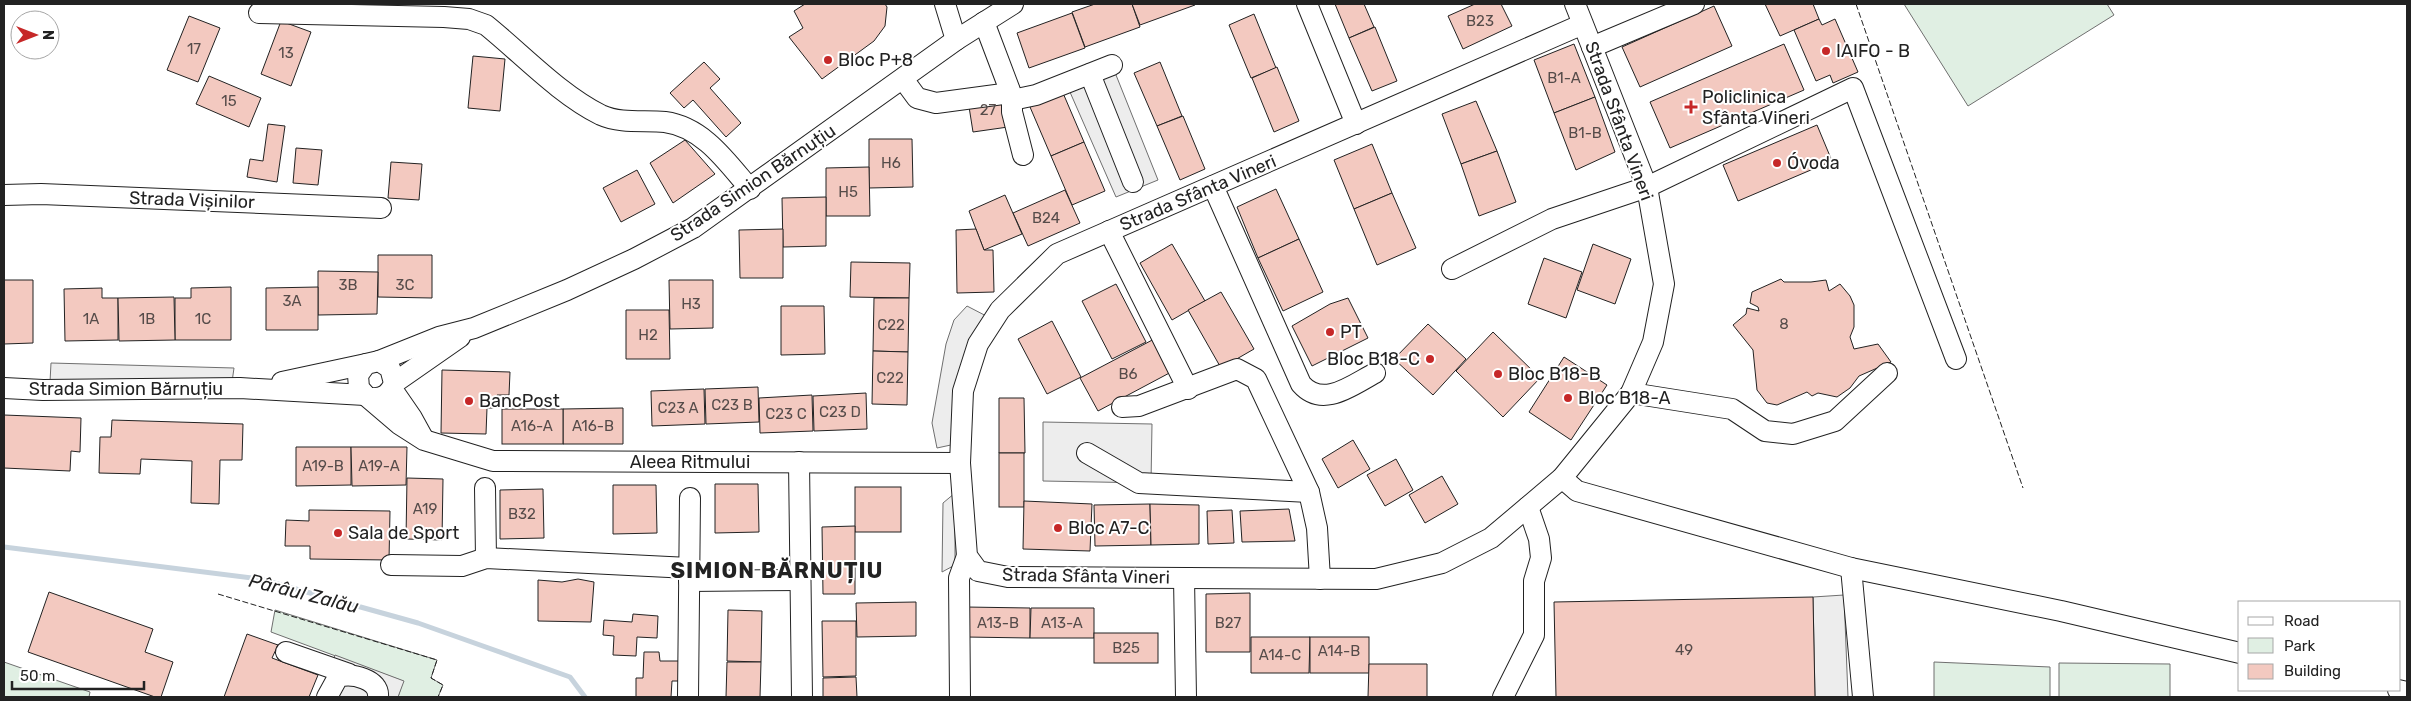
<svg xmlns="http://www.w3.org/2000/svg" width="2411" height="701" viewBox="0 0 2411 701" font-family="Rubik,sans-serif">
<rect width="100%" height="100%" fill="#fff"/>
<g fill="#e0efe3" stroke="#6f6f6f">
<path d="M1904,4H2107L2114,15L1968,106Z"/>
<path d="M275,610L437,660L431,678L443,685L438,697H398L403,681L271,632Z"/>
<path d="M4,662L90,692L89,697H4Z"/>
<path d="M1934,662L2050,667V697H1934Z"/>
<path d="M2059,663L2170,664V697H2059Z"/>
</g>
<g fill="#ededed" stroke="#6f6f6f">
<path d="M1112,65L1158,180L1116,197L1066,83Z"/>
<path d="M967,306L994,320L973,359L960,443L937,448L932,423L946,344L954,320Z"/>
<path d="M51,363L234,368L231,389L50,382Z"/>
<path d="M1043,422L1152,424L1151,483L1043,481Z"/>
<path d="M955,493V565L942,572L943,503Z"/>
<path d="M1844,595L1848,697H1815L1813,597Z"/>
<path d="M335,655L404,681L398,697H321Z"/>
</g>
<g fill="none" stroke-linecap="round" stroke-linejoin="round">
<path stroke="#c7d3dd" stroke-width="5" d="M4,547L260,579L418,623L570,677L585,697"/>
</g>
<g fill="#f3c9c0" stroke="#222">
<path d="M805,4H885L887,7L885,26L874,41L822,79L789,37L803,28L794,11Z"/>
<path d="M1095,4H1132L1140,27L1085,47L1072,12Z"/>
<path d="M1132,4H1195V5L1140,25Z"/>
<path d="M1335,4H1364L1374,27L1349,38Z"/>
<path d="M1475,4H1501L1512,26L1463,49L1448,16Z"/>
<path d="M1765,4H1813L1819,19L1780,36Z"/>
<path d="M1714,6L1732,46L1640,87L1622,47Z"/>
<path d="M1072,13L1085,48L1029,68L1017,33Z"/>
<path d="M1254,14L1276,68L1251,78L1229,25Z"/>
<path d="M189,16L220,28L198,82L167,70Z"/>
<path d="M1819,19L1822,25L1835,19L1858,72L1833,83L1830,75L1816,81L1794,30Z"/>
<path d="M281,21L311,32L291,86L261,74Z"/>
<path d="M1375,27L1397,81L1372,91L1349,38Z"/>
<path d="M1574,44L1595,97L1554,113L1534,60Z"/>
<path d="M1784,44L1804,90L1670,148L1650,102Z"/>
<path d="M473,56L505,59L500,111L468,108Z"/>
<path d="M704,62L720,79L710,88L741,123L726,137L693,100L684,108L670,93Z"/>
<path d="M1160,62L1182,116L1157,126L1134,73Z"/>
<path d="M1277,67L1299,121L1274,132L1252,78Z"/>
<path d="M209,76L261,98L249,127L196,104Z"/>
<path d="M1003,89L1008,127L973,132L967,94Z"/>
<path d="M1063,93L1084,142L1051,156L1030,107Z"/>
<path d="M1595,97L1615,152L1576,170L1554,113Z"/>
<path d="M1476,101L1497,151L1461,164L1442,114Z"/>
<path d="M1183,116L1205,169L1180,180L1157,126Z"/>
<path d="M268,124L285,126L277,182L247,177L250,159L263,161Z"/>
<path d="M1817,125L1832,161L1738,201L1723,165Z"/>
<path d="M869,139H912L913,187L869,188Z"/>
<path d="M685,140L715,174L673,203L650,163Z"/>
<path d="M1084,142L1105,191L1072,205L1051,156Z"/>
<path d="M1372,144L1392,193L1354,209L1334,160Z"/>
<path d="M296,148L322,150L318,185L293,183Z"/>
<path d="M1497,151L1516,202L1479,216L1461,164Z"/>
<path d="M391,162L422,164L419,200L388,198Z"/>
<path d="M869,167L870,216H826V168Z"/>
<path d="M637,170L655,204L621,222L603,188Z"/>
<path d="M1276,189L1299,239L1258,258L1237,207Z"/>
<path d="M1065,190L1080,223L1028,246L1013,213Z"/>
<path d="M1392,193L1416,248L1377,265L1354,209Z"/>
<path d="M1005,195L1022,234L984,250L969,211Z"/>
<path d="M826,197V246L783,247L782,198Z"/>
<path d="M783,229V278H740L739,230Z"/>
<path d="M976,229L984,250H993L994,292L957,293L956,230Z"/>
<path d="M1299,239L1323,292L1283,311L1258,258Z"/>
<path d="M1172,244L1205,301L1172,320L1140,263Z"/>
<path d="M1593,244L1631,259L1615,304L1577,290Z"/>
<path d="M378,255H432V298L378,297Z"/>
<path d="M1544,258L1582,272L1566,318L1528,304Z"/>
<path d="M851,262L910,263L909,298L850,297Z"/>
<path d="M318,271L378,272L377,314L318,315Z"/>
<path d="M1781,279L1784,282H1811L1826,280L1829,291L1840,284L1850,296L1854,305V327L1850,337L1854,349L1878,344L1891,362L1859,376L1850,388L1837,397L1818,393L1812,396L1807,392L1777,405L1767,403L1757,390L1753,350L1733,325L1746,314L1747,308L1759,311L1758,307L1750,303L1752,292Z"/>
<path d="M4,280H33V343L4,344Z"/>
<path d="M669,280H713V328L670,329Z"/>
<path d="M1116,284L1146,342L1112,359L1082,301Z"/>
<path d="M231,287V340H175V298H191V288Z"/>
<path d="M318,287V330H266V288Z"/>
<path d="M102,288V298H118V340L65,341L64,289Z"/>
<path d="M1221,292L1254,349L1221,368L1188,310Z"/>
<path d="M174,297L175,340L119,341L118,298Z"/>
<path d="M874,298H909L908,352L873,351Z"/>
<path d="M1348,298L1368,338L1312,366L1292,326L1330,304Z"/>
<path d="M781,306H824L825,354L781,355Z"/>
<path d="M626,310H669L670,359H626Z"/>
<path d="M1052,321L1081,377L1047,394L1018,339Z"/>
<path d="M1428,324L1466,359L1433,395L1394,359Z"/>
<path d="M1493,332L1540,378L1503,417L1456,371Z"/>
<path d="M1158,337L1175,370L1098,411L1080,378Z"/>
<path d="M873,351L908,352L907,405L872,404Z"/>
<path d="M1564,357L1607,385L1571,440L1529,412Z"/>
<path d="M442,370L510,372L509,395H497L496,408H487L486,434L441,433Z"/>
<path d="M758,387L759,422L706,424L705,389Z"/>
<path d="M704,389L705,424L652,426L651,391Z"/>
<path d="M866,393L867,429L814,431L813,396Z"/>
<path d="M812,395L813,431L760,433L759,398Z"/>
<path d="M999,398H1024L1025,453H999Z"/>
<path d="M623,408V444H563V409Z"/>
<rect x="502" y="409" width="61" height="35"/>
<path d="M4,415L81,418L80,452L71,451L70,471L4,468Z"/>
<path d="M112,420L243,424L242,460H220L219,504L191,503L192,461L141,459L140,474L99,473L100,437H111Z"/>
<path d="M1353,440L1370,469L1338,488L1322,459Z"/>
<path d="M296,447H351V485L296,486Z"/>
<path d="M351,447H407L406,485L352,486Z"/>
<rect x="999" y="453" width="25" height="54"/>
<path d="M1396,459L1413,490L1385,506L1367,475Z"/>
<path d="M1442,476L1458,504L1425,523L1409,495Z"/>
<path d="M407,478L443,479L442,540L406,539Z"/>
<path d="M715,484H758L759,532L715,533Z"/>
<path d="M613,485H656L657,533L613,534Z"/>
<rect x="855" y="487" width="46" height="45"/>
<path d="M543,489L544,538L500,539V490Z"/>
<path d="M1024,501L1092,504L1090,551L1023,549Z"/>
<path d="M1150,504L1151,545L1095,546L1094,505Z"/>
<path d="M1150,504L1199,505V544L1151,545Z"/>
<path d="M1289,509L1295,541L1242,542L1240,511Z"/>
<path d="M309,510L390,511L389,560L310,559V546H285L286,520L309,521Z"/>
<path d="M1232,510L1234,543L1208,544L1207,511Z"/>
<path d="M855,526V594H823L822,527Z"/>
<path d="M578,579L594,582L591,622L538,621V580L562,582Z"/>
<path d="M49,592L153,629L145,652L173,662L161,697H155L28,652Z"/>
<path d="M1250,593V652H1206V594Z"/>
<path d="M1813,597L1815,697H1556L1554,602Z"/>
<path d="M916,602V636L857,637L856,603Z"/>
<path d="M966,607L1030,608V638L966,637Z"/>
<path d="M1031,608H1094V638H1030Z"/>
<path d="M728,610L762,611L761,662L727,661Z"/>
<path d="M633,614L658,616L657,638L637,637L636,656L613,655L614,636L603,635L604,620L632,622Z"/>
<path d="M822,621H856V676L823,677Z"/>
<rect x="1094" y="633" width="64" height="30"/>
<path d="M247,634L278,645L272,658L318,675L309,697H224Z"/>
<path d="M1251,637H1310L1309,673H1251Z"/>
<rect x="1310" y="637" width="59" height="36"/>
<path d="M644,652H659L660,661H682V681H672L671,697H636V678H643Z"/>
<path d="M727,662H761L760,697H726Z"/>
<path d="M1369,664H1427V697H1368Z"/>
<path d="M856,677L857,697H823V678Z"/>
</g>
<g fill="none" stroke-linecap="round" stroke-linejoin="round">
<g stroke="#222" stroke-width="22">
<g id="minor">
<path d="M945,4L956,40"/>
<path d="M1307,4L1356,124"/>
<path d="M1575,4L1583,24L1647,187L1664,284L1653,342L1631,393L1562,478L1491,538L1442,563L1376,579L1008,577L978,571L967,556L960,463L963,391L978,344L1000,310L1057,254L1583,24"/>
<path d="M259,13L444,17L469,19L486,25C522,54 559,94 601,115C621,124 644,120 665,122C703,127 727,162 750,189"/>
<path d="M984,22L1012,96L1017,99L1036,95L1112,65"/>
<path d="M1592,47L1694,4"/>
<path d="M1090,74L1133,182"/>
<path d="M903,79L917,98L936,103L1003,94L1009,89"/>
<path d="M1012,96V112L1023,155"/>
<path d="M1213,186L1301,384C1323,409 1352,385 1375,373"/>
<path d="M4,195L41,194L381,208"/>
<path d="M1109,231L1188,389"/>
<path d="M1452,269L1552,219L1647,187L1853,88L1956,359"/>
<path d="M379,361L439,337L474,328L567,290L634,259L693,228L956,40L1013,4"/>
<path d="M282,382L366,364"/>
<path d="M394,383L460,337"/>
<path d="M4,388L43,390L240,388L365,395"/>
<path d="M392,389L412,418L423,438"/>
<path d="M1631,393L1732,409L1765,431L1793,434L1835,421L1887,373"/>
<path d="M371,398C383,399 390,394 394,383L390,368L379,361L366,364L358,375L359,388L365,395L399,424L424,440L493,461L960,463"/>
<path d="M1122,407L1139,406L1237,369L1256,379L1309,492L1317,528L1320,579"/>
<path d="M1087,453L1139,483L1309,492"/>
<path d="M799,462L802,697"/>
<path d="M1562,478L1577,491L1851,568L2061,611L2240,653"/>
<path d="M485,488L486,558"/>
<path d="M391,565L462,566L486,558L689,568"/>
<path d="M1851,568L1863,697"/>
<path d="M1184,578L1186,697"/>
<path d="M689,581L799,580"/>
<path d="M286,652L349,674"/>
<path d="M2398,690L2407,692"/>
<path d="M327,697L338,677C352,673 380,679 378,697"/>
<path d="M688,697L690,498"/>
<path d="M960,697L959,578L967,556"/>
<path d="M1503,697L1534,635V581L1541,558L1539,539L1528,507"/>
</g>
</g>
<use href="#minor" stroke="#fff" stroke-width="20"/>
<g stroke="#222" stroke-width="1" stroke-dasharray="6 2.5" stroke-linecap="butt">
<path d="M1856,4L2023,488"/>
<path d="M218,594L437,660L431,678L443,685L438,697"/>
</g>
</g>
<g fill="#c62828" stroke="#fff" stroke-width="2">
<circle cx="1826" cy="51" r="5"/>
<circle cx="828" cy="60" r="5"/>
<path d="M1688.5 99.5h5v5h5v5h-5v5h-5v-5h-5v-5h5z"/>
<circle cx="1777" cy="163" r="5"/>
<circle cx="1330" cy="332" r="5"/>
<circle cx="1430" cy="359" r="5"/>
<circle cx="1498" cy="374" r="5"/>
<circle cx="1568" cy="398" r="5"/>
<circle cx="469" cy="401" r="5"/>
<circle cx="1058" cy="528" r="5"/>
<circle cx="338" cy="533" r="5"/>
</g>
<g text-anchor="middle" stroke-width="4" stroke-linejoin="round" paint-order="stroke">
<g font-size="15" fill="#564c4a">
<text x="1480" y="26">B23</text>
<text x="194" y="54">17</text>
<text x="286" y="58">13</text>
<text x="1564" y="83">B1-A</text>
<text x="229" y="106">15</text>
<text x="988" y="115">27</text>
<text x="1585" y="138">B1-B</text>
<text x="891" y="168">H6</text>
<text x="848" y="197">H5</text>
<text x="1046" y="223">B24</text>
<text x="348" y="290">3B</text>
<text x="405" y="290">3C</text>
<text x="292" y="306">3A</text>
<text x="691" y="309">H3</text>
<text x="91" y="324">1A</text>
<text x="147" y="324">1B</text>
<text x="203" y="324">1C</text>
<text x="1784" y="329">8</text>
<text x="891" y="330">C22</text>
<text x="648" y="340">H2</text>
<text x="1128" y="379">B6</text>
<text x="890" y="383">C22</text>
<text x="732" y="410">C23 B</text>
<text x="678" y="413">C23 A</text>
<text x="840" y="417">C23 D</text>
<text x="786" y="419">C23 C</text>
<text x="532" y="431">A16-A</text>
<text x="593" y="431">A16-B</text>
<text x="323" y="471">A19-B</text>
<text x="379" y="471">A19-A</text>
<text x="425" y="514">A19</text>
<text x="522" y="519">B32</text>
<text x="998" y="628">A13-B</text>
<text x="1062" y="628">A13-A</text>
<text x="1228" y="628">B27</text>
<text x="1126" y="653">B25</text>
<text x="1684" y="655">49</text>
<text x="1339" y="656">A14-B</text>
<text x="1280" y="660">A14-C</text>
</g>
<g font-size="18" fill="#222" stroke="#fff" text-anchor="start">
<text x="1836" y="57">IAIFO - B</text>
<text x="838" y="66">Bloc P+8</text>
<text x="1702" y="103">Policlinica<tspan x="1702" dy="21">Sfânta Vineri</tspan></text>
<text x="1787" y="169">Óvoda</text>
<text x="1340" y="338">PT</text>
<text x="1420" y="365" text-anchor="end">Bloc B18-C</text>
<text x="1508" y="380">Bloc B18-B</text>
<text x="1578" y="404">Bloc B18-A</text>
<text x="479" y="407">BancPost</text>
<text x="1068" y="534">Bloc A7-C</text>
<text x="348" y="539">Sala de Sport</text>
</g>
<g font-size="18" fill="#222" stroke="#fff">
<text transform="translate(1619 121) rotate(70)" y="6">Strada Sfânta Vineri</text>
<text transform="translate(753 183) rotate(-34)" y="6">Strada Simion Bărnuțiu</text>
<text transform="translate(1198 193) rotate(-23)" y="6">Strada Sfânta Vineri</text>
<text transform="translate(192 200) rotate(2)" y="6">Strada Vișinilor</text>
<text x="126" y="395">Strada Simion Bărnuțiu</text>
<text x="690" y="468">Aleea Ritmului</text>
<text transform="translate(1086 576) rotate(1)" y="6">Strada Sfânta Vineri</text>
</g>
<g font-size="19" font-style="italic" fill="#222" stroke="#fff">
<text transform="translate(304 593) rotate(14)" y="7">Pârâul Zalău</text>
</g>
<g font-size="22" font-weight="bold" letter-spacing="1" fill="#222" stroke="#fff">
<text x="777" y="578">SIMION BĂRNUȚIU</text>
</g>
</g>
<rect width="2411" height="701" fill="none" stroke="#222222" stroke-width="10"/>
<rect x="2238" y="601" width="162" height="90" fill="#ffffff" stroke="#a7a7a7"/>
<rect x="2248" y="617" width="25" height="8" fill="#ffffff" stroke="#a7a7a7"/>
<text x="2284" y="626" font-size="15" fill="#222222">Road</text>
<rect x="2248" y="638" width="25" height="15" fill="#e0efe3" stroke="#a7a7a7"/>
<text x="2284" y="651" font-size="15" fill="#222222">Park</text>
<rect x="2248" y="664" width="25" height="15" fill="#f3c9c0" stroke="#a7a7a7"/>
<text x="2284" y="676" font-size="15" fill="#222222">Building</text>
<g transform="translate(35 35) rotate(90)"><circle r="24" fill="#ffffff" stroke="#a7a7a7"/>
<path d="M0-4L9 19L0 12L-9 19Z" fill="#c62828"/>
<text y="-8" font-size="14" font-weight="bold" text-anchor="middle" fill="#222222">N</text>
</g>
<path d="M12 681v8h132v-8" fill="none" stroke="#222222" stroke-width="2.5"/>
<text x="20" y="681" font-size="15" fill="#222222" stroke="#ffffff" stroke-width="4" paint-order="stroke">50 m</text>
</svg>
